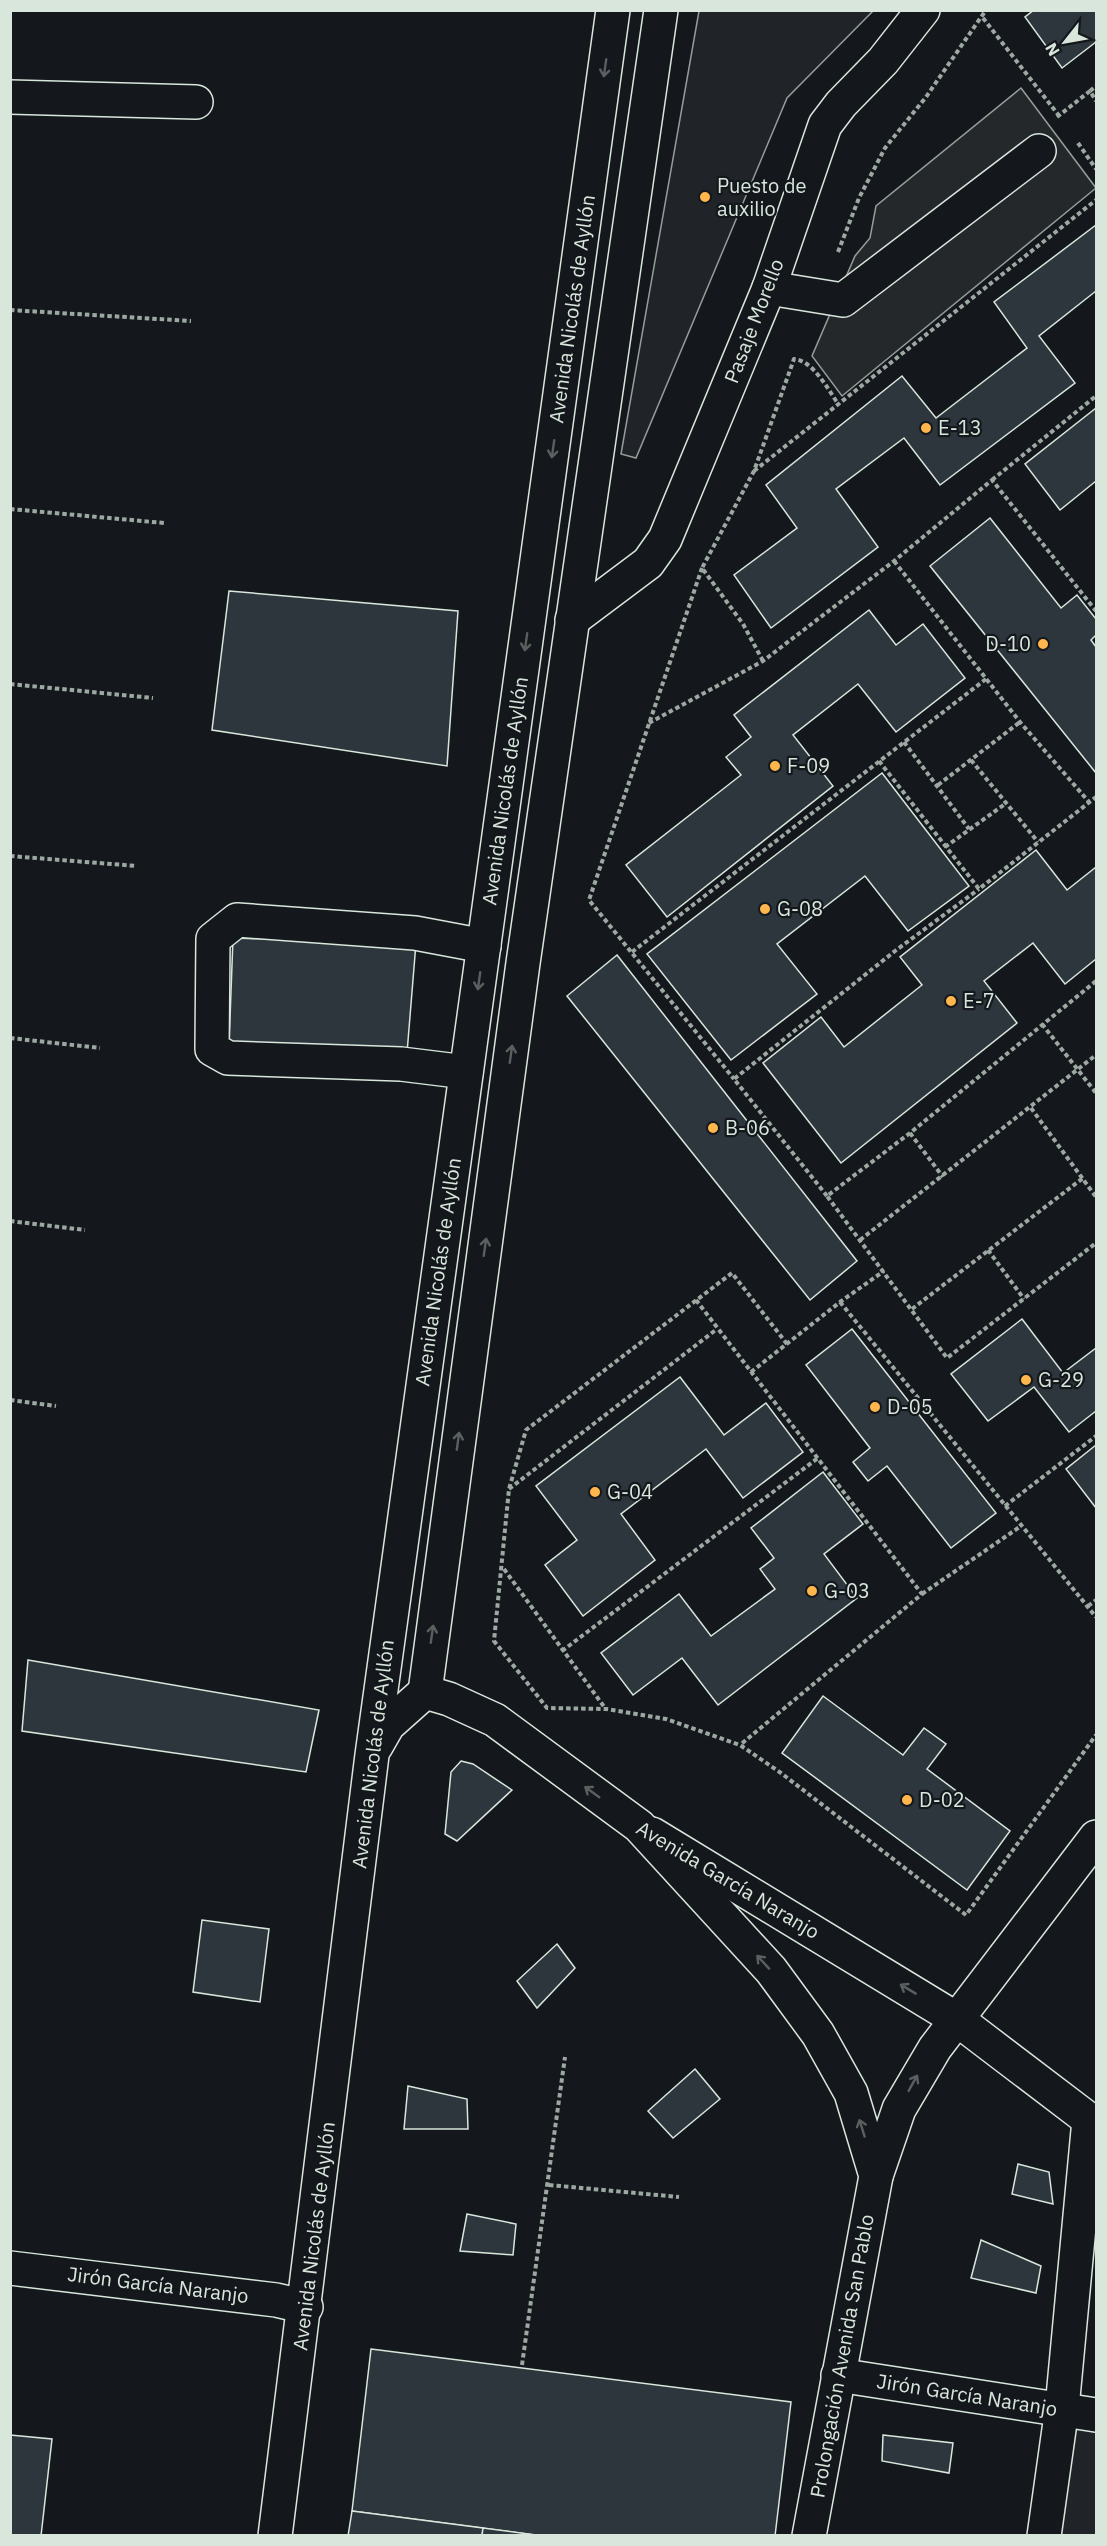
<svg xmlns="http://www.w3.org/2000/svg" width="1107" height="2546" viewBox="0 0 1107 2546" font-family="'IBM Plex Sans',sans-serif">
<rect width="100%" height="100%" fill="#14181c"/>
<g fill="#202428" stroke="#939e99" stroke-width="1.5">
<path d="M699,11H873L787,98L636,458L621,454Z"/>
<path d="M1072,2427L1096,2430V2535L1059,2536Z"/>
</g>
<path fill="#24282b" stroke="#939e99" stroke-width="1.5" d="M1021,88L1096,188L842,396L812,356L855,256L870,238L876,206Z"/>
<g fill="#2c363c" stroke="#d8e6dc" stroke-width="1.5">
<path d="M1034,10H1096V42L1062,68L1025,17Z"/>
<path d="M1096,225V291L1039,336L1075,383L940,485L904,438L836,489L878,547L771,628L734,575L797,528L766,485L902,376L936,418L1027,348L994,302Z"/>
<path d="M1096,408V481L1060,510L1025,464Z"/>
<path d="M990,518L1061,608L1077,595L1096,619V635L1091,640L1096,647V773L930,566Z"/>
<path d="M229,591L458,611L447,766L212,730Z"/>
<path d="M869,610L896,645L923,624L965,678L896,732L858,684L793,735L833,786L667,917L626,865L741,775L726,757L751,737L734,715Z"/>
<path d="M882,773L969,886L908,931L865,876L777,944L817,994L731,1060L647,954Z"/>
<path d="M1036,850L1067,890L1096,867V959L1065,984L1033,943L984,981L1017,1023L841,1163L763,1063L821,1017L844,1047L922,985L900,957Z"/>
<path d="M233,938L416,943L407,1053L229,1046Z"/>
<path d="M617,955L857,1261L810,1300L567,996Z"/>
<path d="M1022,1319L1063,1373L1096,1348V1411L1069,1432L1034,1387L988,1421L951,1374Z"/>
<path d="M852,1329L996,1513L951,1548L887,1466L868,1481L853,1462L870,1448L806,1365Z"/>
<path d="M680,1377L724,1435L766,1403L803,1452L743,1498L706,1449L621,1514L655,1560L583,1616L545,1565L577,1540L536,1486Z"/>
<path d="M1096,1445V1508L1066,1469Z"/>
<path d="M823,1472L863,1524L824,1554L857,1598L718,1705L682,1658L633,1695L601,1653L679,1594L711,1636L775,1589L760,1569L774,1558L751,1528Z"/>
<path d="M28,1660L319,1710L306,1772L22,1731Z"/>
<path d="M823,1696L903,1755L924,1728L946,1744L927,1769L1010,1831L967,1890L782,1753Z"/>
<path d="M461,1761L473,1764L512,1790L457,1841L445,1834L451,1772Z"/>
<path d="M202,1920L269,1929L260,2002L193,1992Z"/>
<path d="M557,1944L575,1968L537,2008L517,1981Z"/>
<path d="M695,2069L720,2099L673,2138L648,2111Z"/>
<path d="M408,2086L467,2099L468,2129H404Z"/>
<path d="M1018,2164L1049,2172L1053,2204L1012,2194Z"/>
<path d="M467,2214L516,2224L513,2255L460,2251Z"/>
<path d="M981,2240L1041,2266L1036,2293L971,2278Z"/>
<path d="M371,2349L791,2402L775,2536H543L352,2511Z"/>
<path d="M10,2435L52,2439L41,2536H10Z"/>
<path d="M883,2435L953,2443L949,2473L882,2461Z"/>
<path d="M352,2511L483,2528L482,2536H348Z"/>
<path d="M483,2528L543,2536H482Z"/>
</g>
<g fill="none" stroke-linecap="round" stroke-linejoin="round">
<g stroke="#d8e6dc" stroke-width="36">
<g id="minor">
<path d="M10,97L196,102"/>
<path d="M769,288L843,300L1039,151"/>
<path d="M572,620L648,563L665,539L769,288L825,125L841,104L883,61L923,10"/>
<path d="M466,1072L401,1064L228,1058L212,1049L213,939L237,920L415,933L484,946"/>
<path d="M652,1834L958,2020L1096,2125"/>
<path d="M876,2176L899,2109L935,2048L1096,1837"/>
<path d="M10,2268L276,2300L306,2307"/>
<path d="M838,2375L1096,2415"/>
<path d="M1044,2536L1062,2408L1089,2120"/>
</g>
</g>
<g stroke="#d8e6dc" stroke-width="36">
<g id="major">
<path d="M425,1692L523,963L661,10"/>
<path d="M376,1746L388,1725L425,1692L449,1699L495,1720L639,1826L771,1970L818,2034L851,2093L876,2176L809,2536"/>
<path d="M275,2536L372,1755L613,10"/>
</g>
</g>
<g stroke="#9da8a2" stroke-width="4" stroke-dasharray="4.5 3" stroke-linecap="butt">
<path d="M983,18L1060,117"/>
<path d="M1090,91L1096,86"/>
<path d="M1057,117L1090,91L1096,101"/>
<path d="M1078,143L1096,169"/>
<path d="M838,252L859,198L885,148L926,97L986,10"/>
<path d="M10,310L191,321"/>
<path d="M754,471L1096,200"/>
<path d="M992,480L1096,396"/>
<path d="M10,509L164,523"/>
<path d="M894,561L1020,722L1089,802"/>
<path d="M702,568L589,900L734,1079"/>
<path d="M763,661L743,624L702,568L754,471L794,359C814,361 828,390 839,405"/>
<path d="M10,684L153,698"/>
<path d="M649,723L763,661L894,561L992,480L1096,611"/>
<path d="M904,742L969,829"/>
<path d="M971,760L1038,842"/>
<path d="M879,761L979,889L1096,797"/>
<path d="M938,785L1020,722"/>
<path d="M945,847L1005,804"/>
<path d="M10,856L137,866"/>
<path d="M632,952L986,679"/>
<path d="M1096,981L910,1133L827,1196L947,1358L1096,1243"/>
<path d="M1042,1024L1096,1093"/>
<path d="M10,1038L100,1048"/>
<path d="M1031,1108L1096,1197"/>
<path d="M910,1133L943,1177"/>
<path d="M827,1196L734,1079L895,951L979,889"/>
<path d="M10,1221L85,1230"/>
<path d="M860,1240L1096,1055"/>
<path d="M988,1250L1024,1299"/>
<path d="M696,1300L922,1594L740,1745"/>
<path d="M840,1302L1096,1617"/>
<path d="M912,1309L1083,1178"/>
<path d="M787,1344L732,1273L526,1430L509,1489L494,1641L547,1708L606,1709L666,1719L740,1745L781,1773L966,1915L1096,1735"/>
<path d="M751,1372L840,1302L884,1271"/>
<path d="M10,1400L56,1406"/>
<path d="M509,1489L717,1329"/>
<path d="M1005,1506L1096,1436"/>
<path d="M504,1569L605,1708"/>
<path d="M922,1594L1021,1526"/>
<path d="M1088,1606L1096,1600"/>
<path d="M562,1651L818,1458"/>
<path d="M549,2185L679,2197"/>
<path d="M522,2365L565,2057"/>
</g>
<use href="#minor" stroke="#14181c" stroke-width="33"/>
<use href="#major" stroke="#14181c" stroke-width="33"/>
</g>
<defs><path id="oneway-shaft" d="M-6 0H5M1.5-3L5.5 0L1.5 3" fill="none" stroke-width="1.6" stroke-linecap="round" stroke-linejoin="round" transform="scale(1.5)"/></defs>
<g stroke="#59605f">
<use href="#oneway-shaft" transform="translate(605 68) rotate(98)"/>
<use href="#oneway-shaft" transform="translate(553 449) rotate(98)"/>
<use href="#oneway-shaft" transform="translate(526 642) rotate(98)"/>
<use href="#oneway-shaft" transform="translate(479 981) rotate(98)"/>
<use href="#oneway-shaft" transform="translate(511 1054) rotate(-82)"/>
<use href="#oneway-shaft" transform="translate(485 1247) rotate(-82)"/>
<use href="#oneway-shaft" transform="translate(458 1441) rotate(-82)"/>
<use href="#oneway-shaft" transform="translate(432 1634) rotate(-82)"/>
<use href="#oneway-shaft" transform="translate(592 1792) rotate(-144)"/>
<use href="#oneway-shaft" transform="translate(763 1962) rotate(-133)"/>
<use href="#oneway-shaft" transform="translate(908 1989) rotate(-149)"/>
<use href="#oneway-shaft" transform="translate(913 2083) rotate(-61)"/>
<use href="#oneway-shaft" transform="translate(862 2128) rotate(-107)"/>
</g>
<g fill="#ffb74d" stroke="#14181c" stroke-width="2">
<circle cx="705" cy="197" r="6"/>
<circle cx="926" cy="428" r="6"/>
<circle cx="1043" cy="644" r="6"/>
<circle cx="775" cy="766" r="6"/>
<circle cx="765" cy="909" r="6"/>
<circle cx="951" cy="1001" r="6"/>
<circle cx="713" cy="1128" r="6"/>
<circle cx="1026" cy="1380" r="6"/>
<circle cx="875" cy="1407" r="6"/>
<circle cx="595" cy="1492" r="6"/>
<circle cx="812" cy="1591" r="6"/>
<circle cx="907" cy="1800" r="6"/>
</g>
<g text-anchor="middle" stroke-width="4.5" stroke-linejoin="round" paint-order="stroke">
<g font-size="20" fill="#d8e6dc" stroke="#14181c" text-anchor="start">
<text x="717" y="193">Puesto de<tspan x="717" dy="23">auxilio</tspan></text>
<text x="938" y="435">E-13</text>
<text x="1031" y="651" text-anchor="end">D-10</text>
<text x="787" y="773">F-09</text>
<text x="777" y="916">G-08</text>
<text x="963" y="1008">E-7</text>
<text x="725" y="1135">B-06</text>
<text x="1038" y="1387">G-29</text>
<text x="887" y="1414">D-05</text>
<text x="607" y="1499">G-04</text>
<text x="824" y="1598">G-03</text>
<text x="919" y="1807">D-02</text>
</g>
<g font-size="20" fill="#d8e6dc" stroke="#14181c">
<text transform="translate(572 309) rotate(-82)" y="7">Avenida Nicolás de Ayllón</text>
<text transform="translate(754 321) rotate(-69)" y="7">Pasaje Morello</text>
<text transform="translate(505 791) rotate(-82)" y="7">Avenida Nicolás de Ayllón</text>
<text transform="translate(438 1272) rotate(-82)" y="7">Avenida Nicolás de Ayllón</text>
<text transform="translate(373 1754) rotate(-83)" y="7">Avenida Nicolás de Ayllón</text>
<text transform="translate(728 1880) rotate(31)" y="7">Avenida García Naranjo</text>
<text transform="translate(314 2236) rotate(-83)" y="7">Avenida Nicolás de Ayllón</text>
<text transform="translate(158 2285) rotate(7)" y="7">Jirón García Naranjo</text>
<text transform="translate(842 2356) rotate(-80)" y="7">Prolongación Avenida San Pablo</text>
<text transform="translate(967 2395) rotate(9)" y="7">Jirón García Naranjo</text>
</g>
</g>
<rect width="1107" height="2546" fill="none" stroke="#d8e6dc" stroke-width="24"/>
<g transform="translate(1065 42) rotate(239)" stroke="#14181c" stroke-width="4.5" paint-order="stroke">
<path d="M0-4.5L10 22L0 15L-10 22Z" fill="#d8e6dc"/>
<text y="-9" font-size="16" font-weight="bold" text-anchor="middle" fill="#d8e6dc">N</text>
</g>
</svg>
